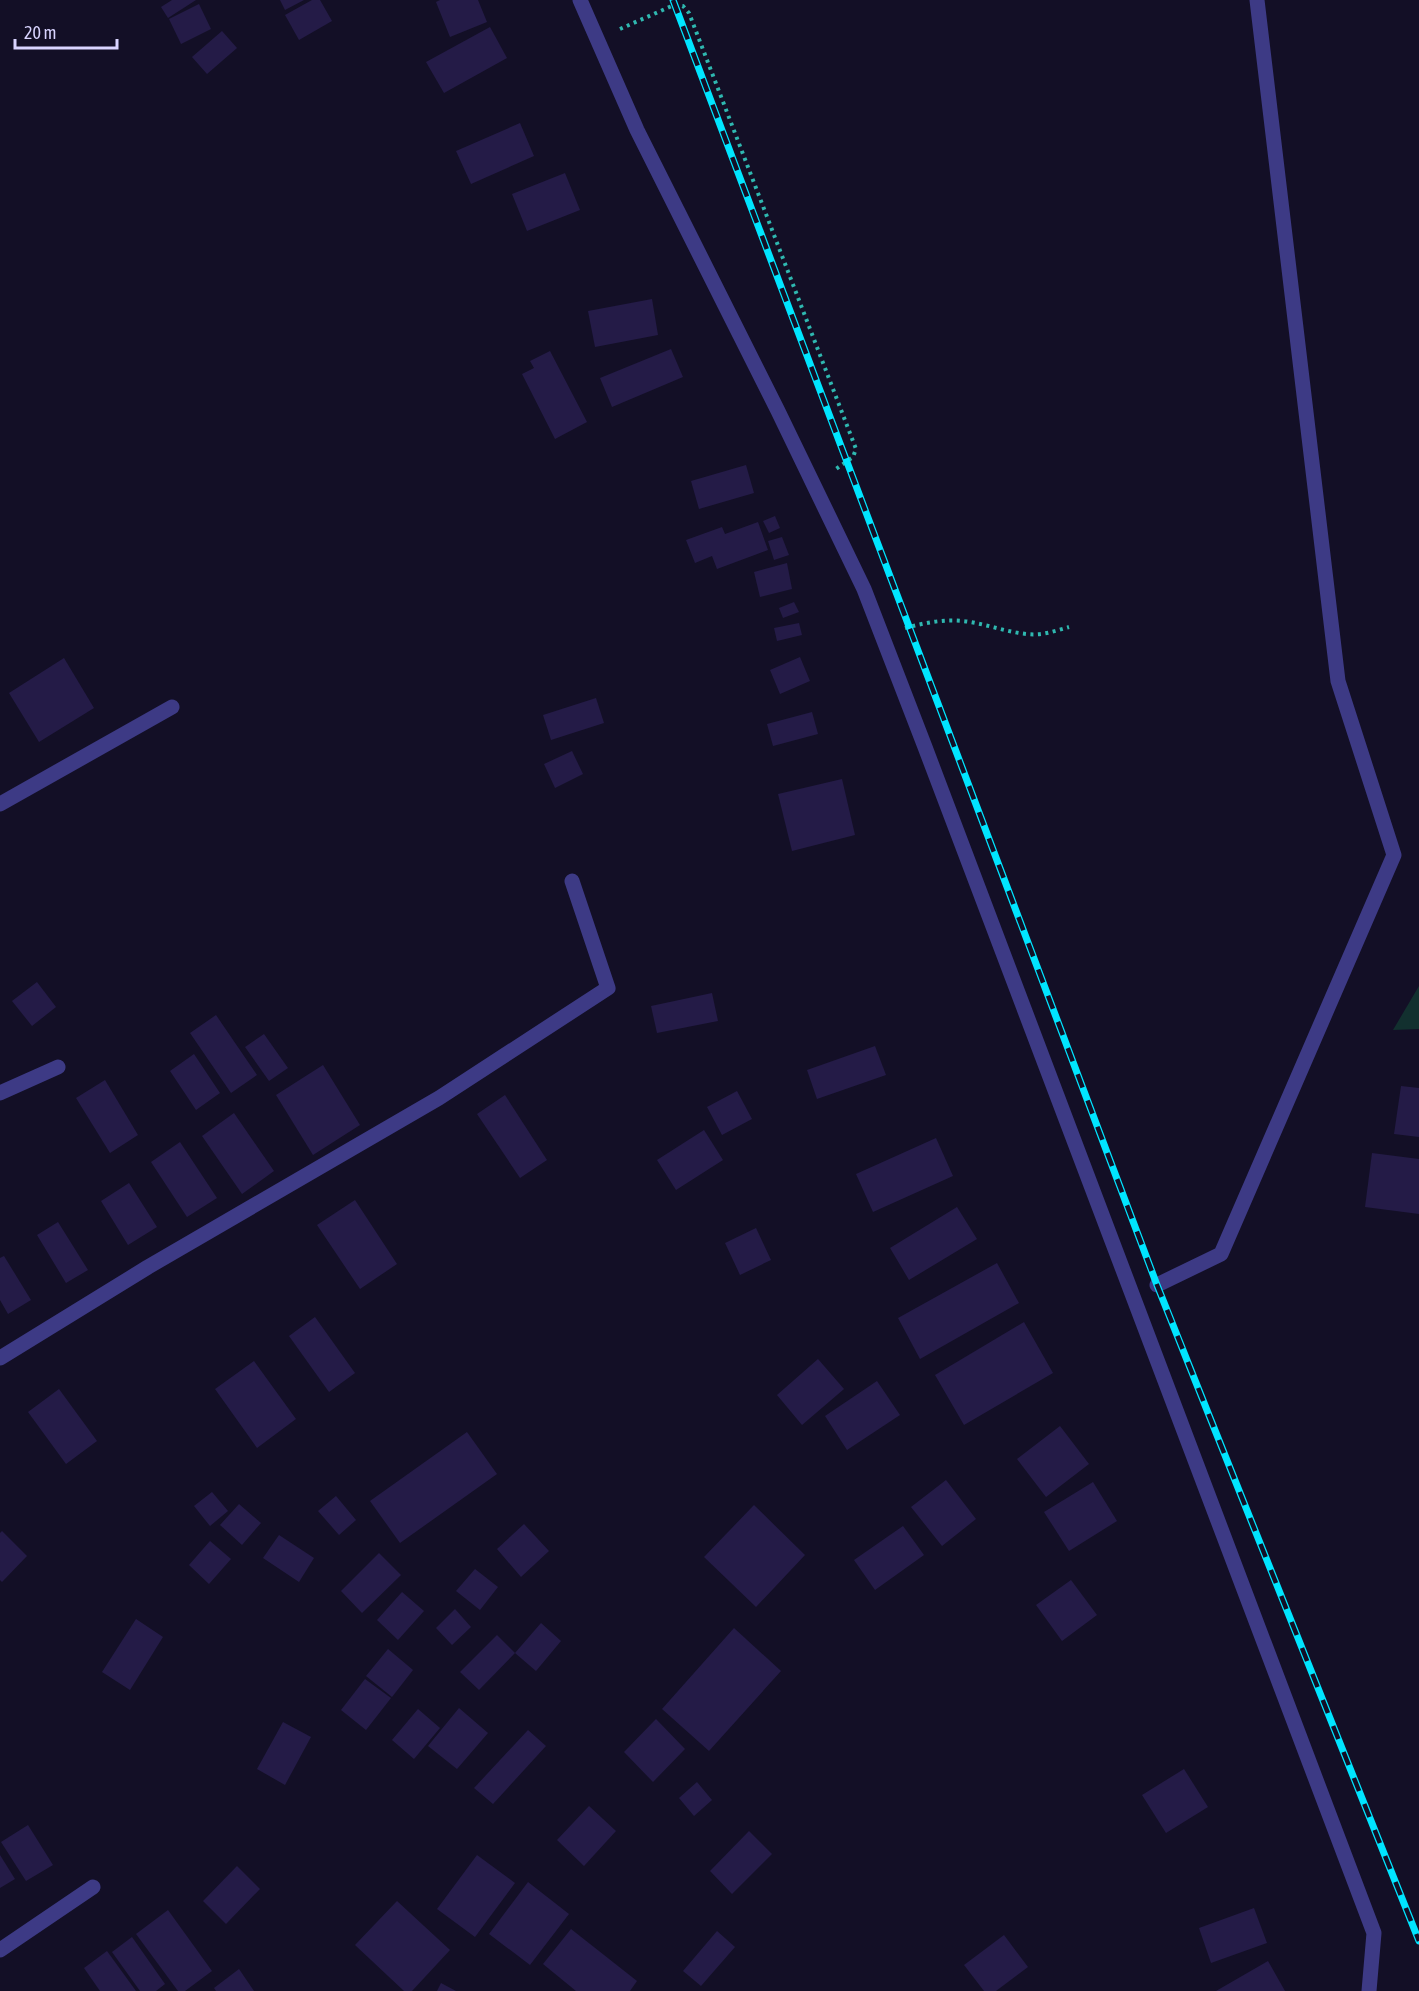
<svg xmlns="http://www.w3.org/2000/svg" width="1419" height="1991" viewBox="0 0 1419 1991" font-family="'Asap Condensed',sans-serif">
<rect width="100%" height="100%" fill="#130f26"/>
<path fill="#12302f" d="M1419,986V1029L1393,1030Z"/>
<g fill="#241b47">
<path d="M172,0H196L168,18L161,7Z"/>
<path d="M280,0H304L285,10Z"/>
<path d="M312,0H320L332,21L299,40L285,15Z"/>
<path d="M440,0H478L487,22L450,37L436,2Z"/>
<path d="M199,4L211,29L181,44L169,19Z"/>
<path d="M490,27L507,58L444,93L426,62Z"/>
<path d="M222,31L237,48L207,74L192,57Z"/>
<path d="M520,123L534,156L471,184L456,151Z"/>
<path d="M565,173L580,210L527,231L512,194Z"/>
<path d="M652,299L658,335L595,347L588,311Z"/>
<path d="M671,349L683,377L612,407L600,378Z"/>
<path d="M550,351L587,422L555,439L522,374L534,368L530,361Z"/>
<path d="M746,465L754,493L699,509L691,481Z"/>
<path d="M775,516L780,528L769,533L763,521Z"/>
<path d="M758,522L768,550L717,569L712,556L695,563L686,540L722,527L725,534Z"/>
<path d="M782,537L789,555L774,560L768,541Z"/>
<path d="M787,563L792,589L760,597L754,572Z"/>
<path d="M794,602L799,612L783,618L779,608Z"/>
<path d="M799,623L802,635L777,641L774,628Z"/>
<path d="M800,657L810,681L780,694L770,670Z"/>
<path d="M64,658L94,708L39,742L9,693Z"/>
<path d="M596,698L604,723L551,740L543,715Z"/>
<path d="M812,712L818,734L773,746L767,724Z"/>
<path d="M572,751L583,774L555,788L544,764Z"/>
<path d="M842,779L855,835L792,851L778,794Z"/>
<path d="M37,982L56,1007L32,1026L12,1001Z"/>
<path d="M712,993L718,1021L657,1033L651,1006Z"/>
<path d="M216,1015L257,1075L231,1093L190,1033Z"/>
<path d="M264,1034L288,1068L269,1081L245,1047Z"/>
<path d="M875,1046L886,1075L817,1099L807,1070Z"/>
<path d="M194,1054L220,1093L196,1110L170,1071Z"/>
<path d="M323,1065L360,1125L313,1155L276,1095Z"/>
<path d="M105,1080L138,1135L110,1153L76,1098Z"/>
<path d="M1401,1086L1419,1088V1137L1394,1134Z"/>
<path d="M737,1091L752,1119L722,1135L707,1107Z"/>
<path d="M505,1095L547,1160L520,1178L477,1114Z"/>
<path d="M234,1113L274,1171L242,1194L202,1136Z"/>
<path d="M704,1130L723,1160L676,1190L657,1160Z"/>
<path d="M936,1138L953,1176L873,1212L856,1174Z"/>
<path d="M180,1142L217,1198L187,1217L151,1162Z"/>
<path d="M1372,1153L1419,1159V1214L1365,1207Z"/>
<path d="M129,1183L157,1227L128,1245L101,1201Z"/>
<path d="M355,1200L397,1264L360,1289L317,1225Z"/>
<path d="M957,1207L977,1239L909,1280L890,1248Z"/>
<path d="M58,1222L88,1270L66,1283L37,1235Z"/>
<path d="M756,1228L771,1260L740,1275L725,1243Z"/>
<path d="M4,1256L31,1300L8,1314L0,1300V1258Z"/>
<path d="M997,1263L1019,1303L920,1359L898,1318Z"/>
<path d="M315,1317L355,1373L329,1392L289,1336Z"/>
<path d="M1024,1322L1053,1373L964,1425L935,1375Z"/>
<path d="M818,1359L844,1389L802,1425L777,1395Z"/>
<path d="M254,1361L296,1419L257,1448L215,1389Z"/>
<path d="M877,1381L900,1415L847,1450L825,1416Z"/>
<path d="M59,1389L97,1441L66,1464L28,1412Z"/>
<path d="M1060,1426L1089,1464L1046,1497L1017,1459Z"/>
<path d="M467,1432L497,1474L400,1543L370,1501Z"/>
<path d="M946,1480L976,1519L942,1546L911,1507Z"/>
<path d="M1093,1482L1117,1521L1069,1551L1044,1512Z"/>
<path d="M212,1492L228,1511L210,1526L194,1506Z"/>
<path d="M336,1496L356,1520L339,1535L318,1511Z"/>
<path d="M239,1504L261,1523L242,1545L220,1525Z"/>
<path d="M754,1505L805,1555L756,1607L704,1557Z"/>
<path d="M524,1524L549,1551L521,1577L497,1549Z"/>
<path d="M903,1526L924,1555L875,1590L854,1560Z"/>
<path d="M2,1531L27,1556L2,1582L0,1580V1533Z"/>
<path d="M279,1535L314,1558L299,1582L263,1558Z"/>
<path d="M210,1541L231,1559L209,1584L189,1565Z"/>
<path d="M379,1553L401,1575L362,1613L341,1591Z"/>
<path d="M475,1569L498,1587L480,1610L456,1591Z"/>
<path d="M1071,1580L1097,1615L1062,1641L1036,1605Z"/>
<path d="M402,1592L424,1611L398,1640L377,1620Z"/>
<path d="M455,1609L471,1627L452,1645L436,1628Z"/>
<path d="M136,1619L163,1637L130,1690L102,1672Z"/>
<path d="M541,1623L561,1641L536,1671L515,1653Z"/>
<path d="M734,1628L781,1671L709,1751L662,1709Z"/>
<path d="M497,1635L515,1653L479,1690L460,1672Z"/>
<path d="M388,1649L413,1670L392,1697L366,1676Z"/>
<path d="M365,1679L391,1698L366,1730L341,1710Z"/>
<path d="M459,1708L488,1733L457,1769L428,1746Z"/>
<path d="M418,1709L440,1728L414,1759L392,1740Z"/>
<path d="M656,1719L685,1749L653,1782L624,1752Z"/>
<path d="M283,1722L311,1737L285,1785L257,1769Z"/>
<path d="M528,1730L546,1746L493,1804L474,1788Z"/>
<path d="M1184,1769L1208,1807L1166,1833L1142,1795Z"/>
<path d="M697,1782L712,1800L694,1816L679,1798Z"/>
<path d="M589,1806L616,1831L584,1866L557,1840Z"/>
<path d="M28,1825L53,1865L26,1881L1,1842Z"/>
<path d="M749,1831L772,1854L732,1894L710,1871Z"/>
<path d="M0,1855L15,1879L0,1888Z"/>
<path d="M477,1855L515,1883L475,1937L437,1909Z"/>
<path d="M237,1866L260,1889L226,1924L203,1901Z"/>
<path d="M528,1882L569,1914L530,1965L489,1934Z"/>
<path d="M397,1901L450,1950L412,1991H404L355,1945Z"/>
<path d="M1254,1908L1267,1943L1211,1963L1199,1928Z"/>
<path d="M168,1910L212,1971L185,1991H178L136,1934Z"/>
<path d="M571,1929L637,1981L630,1991H576L543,1964Z"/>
<path d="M717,1931L735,1947L701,1986L683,1971Z"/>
<path d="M1004,1935L1028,1967L996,1991H984L964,1965Z"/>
<path d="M132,1937L165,1984L156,1991H140L112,1952Z"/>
<path d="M107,1951L136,1991H100L84,1968Z"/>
<path d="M1268,1961L1285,1991H1216Z"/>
<path d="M239,1969L254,1991H216L214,1988Z"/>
<path d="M441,1983L456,1991H437Z"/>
</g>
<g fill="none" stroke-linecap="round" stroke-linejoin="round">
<g stroke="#2fb8b0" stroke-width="4" stroke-dasharray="3 4.5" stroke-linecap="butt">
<path d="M620,29L674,5L683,6L689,13L856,449L853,457L833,471"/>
<path d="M905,628C924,623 943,619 962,621C984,623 1005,632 1027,634C1041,636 1055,631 1069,627"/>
</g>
<g stroke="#3d3a85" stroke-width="15">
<path d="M580,0L637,130L778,411L864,589L925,747L1374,1933L1369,1991"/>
<path d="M0,804L172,707"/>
<path d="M0,1093L58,1067"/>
<path d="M1157,1285L1221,1254L1394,855L1338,681L1257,0"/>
<path d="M0,1358L148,1267L439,1098L608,988L572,881"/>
<path d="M0,1950L93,1887"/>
</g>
<g stroke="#00e5ff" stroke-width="7">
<path id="rail" d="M673,0L1157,1285L1419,1941"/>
</g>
<use href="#rail" stroke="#130f26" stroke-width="4.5" stroke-dasharray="14" stroke-linecap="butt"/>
</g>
<path d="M15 39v9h102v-9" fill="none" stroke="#d9d4ff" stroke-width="3"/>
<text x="24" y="39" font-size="18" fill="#d9d4ff" stroke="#130f26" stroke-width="4.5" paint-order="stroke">20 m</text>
</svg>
